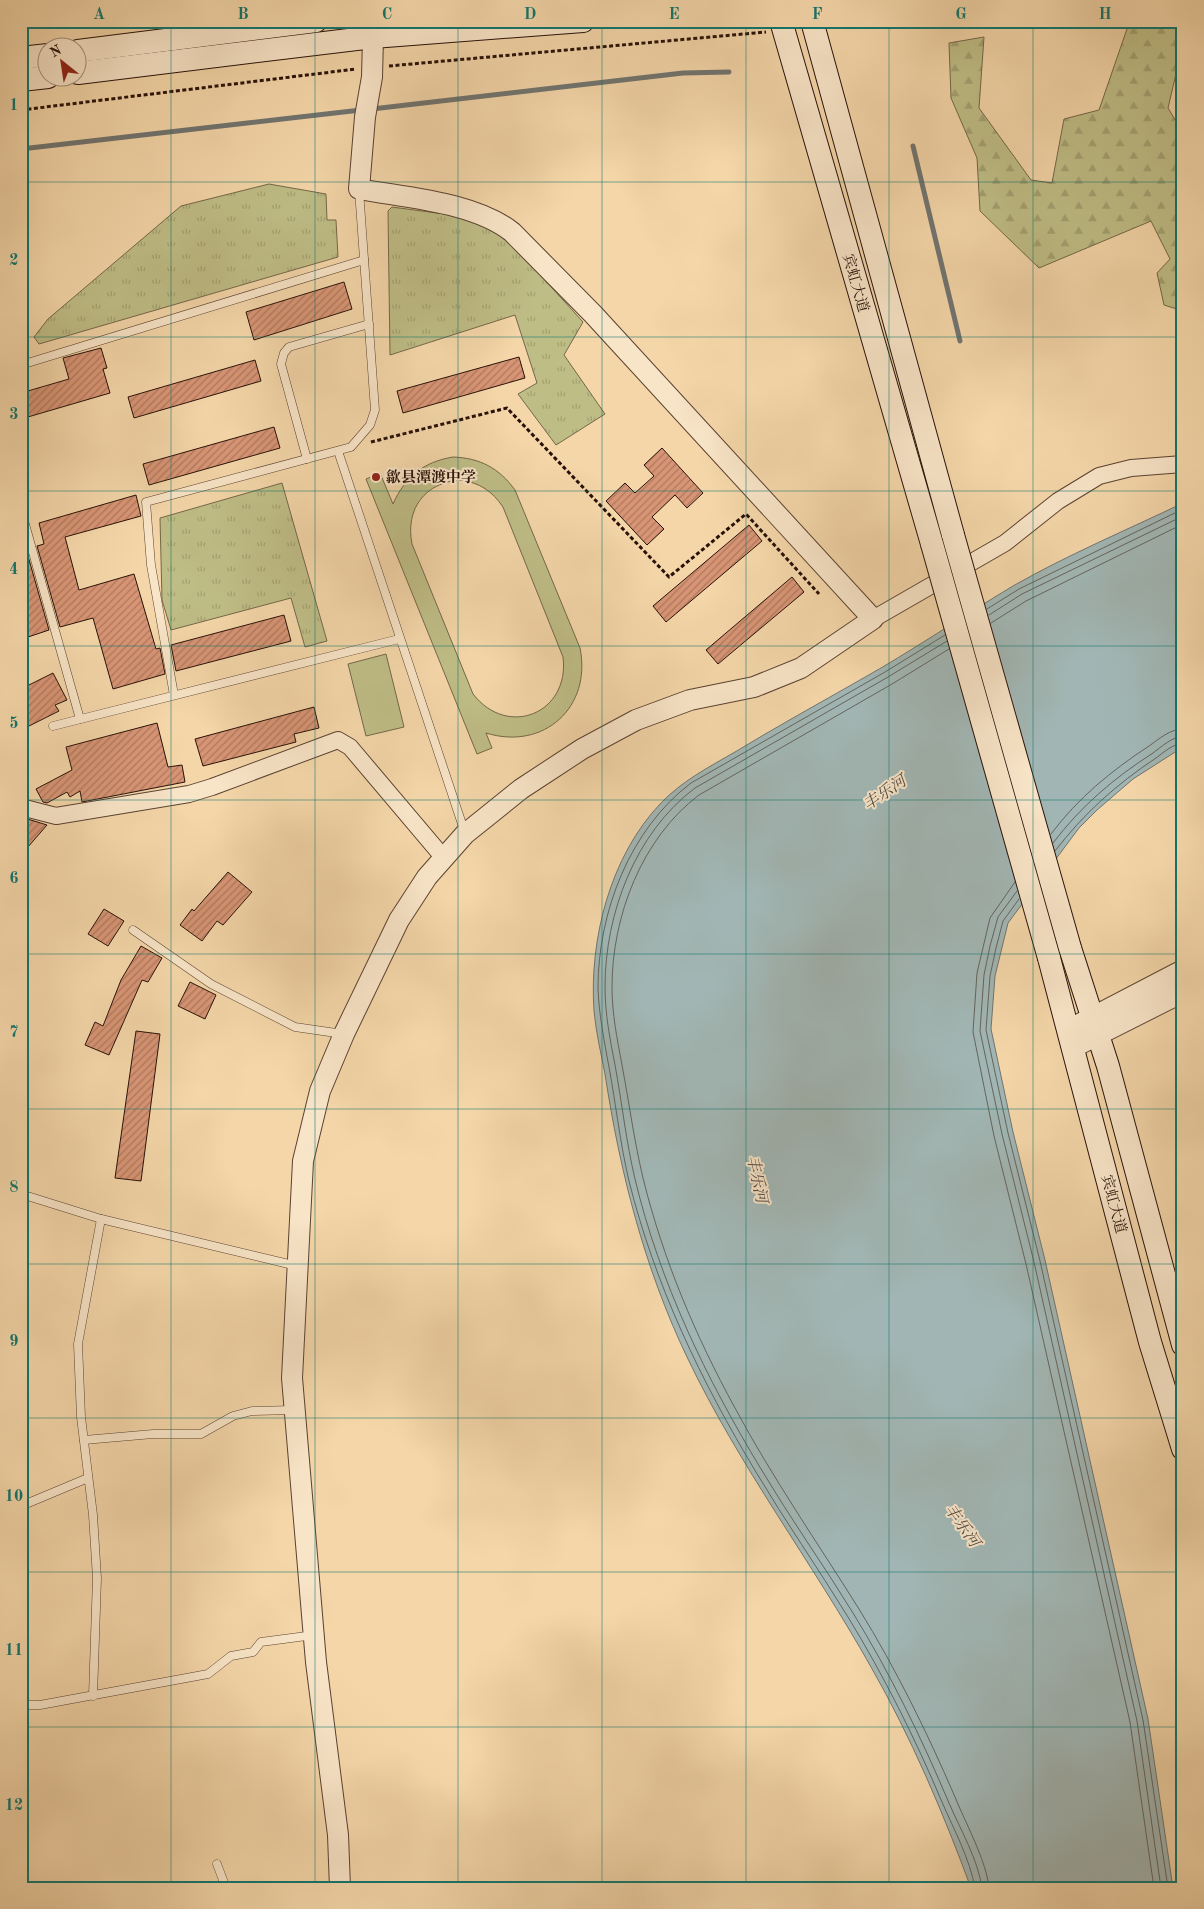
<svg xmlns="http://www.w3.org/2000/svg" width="1204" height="1909" viewBox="0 0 1204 1909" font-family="'Old Standard TT','Noto Serif SC',serif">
<defs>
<pattern id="grass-tufts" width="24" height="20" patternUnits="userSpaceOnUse" patternTransform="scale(1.25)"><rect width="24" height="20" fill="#bfbd86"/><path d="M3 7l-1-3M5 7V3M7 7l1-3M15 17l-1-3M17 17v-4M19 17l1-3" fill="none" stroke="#a4a172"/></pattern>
<pattern id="forest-firs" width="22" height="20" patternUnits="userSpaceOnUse" patternTransform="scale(1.25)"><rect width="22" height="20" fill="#bfbd86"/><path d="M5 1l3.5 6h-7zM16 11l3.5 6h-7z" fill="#a4a172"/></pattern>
<pattern id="building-hatch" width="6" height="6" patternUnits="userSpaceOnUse" patternTransform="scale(1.25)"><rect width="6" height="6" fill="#d89575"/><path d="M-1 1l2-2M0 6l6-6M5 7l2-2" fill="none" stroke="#af785e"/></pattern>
</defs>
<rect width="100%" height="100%" fill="#f4d6a9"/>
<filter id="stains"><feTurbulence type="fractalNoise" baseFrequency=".004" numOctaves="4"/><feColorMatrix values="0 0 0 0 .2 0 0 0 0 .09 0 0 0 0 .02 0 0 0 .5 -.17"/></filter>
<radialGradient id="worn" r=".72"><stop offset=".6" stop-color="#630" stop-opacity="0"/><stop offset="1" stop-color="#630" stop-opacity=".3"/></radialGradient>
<g fill="url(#grass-tufts)" stroke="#746748">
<path d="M269,184L326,194L327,220H336L338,257L39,344L34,337L48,319L181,206Z"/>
<path d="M392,207L474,218L506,237L583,322L564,355L605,414L556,445L518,394L537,383L515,315L390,355L388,211Z"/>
<path d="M282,483L327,641L305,647L291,598L171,630L162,600L160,518Z"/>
</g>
<path fill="url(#forest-firs)" stroke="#746748" d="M1154,21H1183V44L1168,108L1183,133V307L1180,310L1164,305L1157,273L1170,259L1151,221L1039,268L980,211L977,158L951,98L949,43L984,37L979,108L1031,180L1052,183L1064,119L1099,110L1129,23Z"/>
<g fill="#bfbd86" stroke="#746748" fill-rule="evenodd">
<path d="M453,457C480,458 499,468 515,490L580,648C592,707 544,751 486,733L492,748L477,754L366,479L380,473L393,504C405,477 423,462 453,457ZM461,480C480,483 492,491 503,507L563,657C570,713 508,739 473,694L412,544C405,509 425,482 461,480Z"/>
<path d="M386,654L404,727L366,736L348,664Z"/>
</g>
<path fill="#a1b6b4" stroke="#717470" d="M1183,503V747L1133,779L1097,810L1079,828L1008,923L995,976L991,1029L1013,1132L1045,1260L1148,1719L1173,1888H971C943,1812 911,1737 871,1667C812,1562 739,1466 687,1357C644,1267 620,1172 605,1074C601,1053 596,1033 594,1011C589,940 610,856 661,803C682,781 709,767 735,752C776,727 818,704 860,680C912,651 961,617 1013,586C1067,555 1127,530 1183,503Z"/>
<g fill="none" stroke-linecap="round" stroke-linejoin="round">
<g stroke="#64645e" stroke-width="1">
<path d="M987,609L1019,589L1183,509"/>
<path d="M989,615L1022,594L1183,516"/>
<path d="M991,623L1026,601L1183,524"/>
<path d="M945,635L885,672L691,783C630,829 598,912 598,988C599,1015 604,1040 609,1067C616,1105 620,1143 629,1181C655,1285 701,1381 756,1472C785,1521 818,1568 848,1617C884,1676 915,1738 942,1802C954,1830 970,1859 975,1888"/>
<path d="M947,641L888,677L695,788C635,833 605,914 605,987C605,1014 610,1039 615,1065C622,1103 626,1141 635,1179C660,1283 706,1378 761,1469C790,1518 823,1564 853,1613C890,1673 921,1737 949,1803C960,1829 978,1859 982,1888"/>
<path d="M949,649L892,684L699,795C642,838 612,916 612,987C612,1014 617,1038 622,1065C629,1102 634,1140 643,1178C663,1259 695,1335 735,1408C772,1477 817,1542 859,1609C896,1669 927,1732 955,1797C965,1822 987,1862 989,1888"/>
<path d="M1051,834C1078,798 1111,771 1149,746C1159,739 1170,729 1183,729"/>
<path d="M1053,843C1081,806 1114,778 1153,753C1161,747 1172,737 1183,736"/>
<path d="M1055,851C1084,813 1117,784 1156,758C1164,752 1173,744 1183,743"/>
<path d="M1015,882L990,918L977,973L973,1032L994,1136L1026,1264L1130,1722L1154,1888"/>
<path d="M1017,891L998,917L990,946L984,975L980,1031L1002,1134L1034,1262L1137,1721L1161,1888"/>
<path d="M1019,899L1003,921L996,948L990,976L986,1030L1008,1133L1040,1261L1143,1720L1168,1888"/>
</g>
<g stroke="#717470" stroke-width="5">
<path d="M372,109L683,73L729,72"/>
<path d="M913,146L960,341"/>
<path d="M21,149L361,110"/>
</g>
</g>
<g fill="url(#building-hatch)" stroke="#281109">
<path d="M344,282L352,309L254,340L246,312Z"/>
<path d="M101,348L107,368L103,369L110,393L21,419V393L69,379L63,358Z"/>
<path d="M519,357L525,378L403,413L397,391Z"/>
<path d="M255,360L261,381L134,418L128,397Z"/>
<path d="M274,427L280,448L149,485L143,464Z"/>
<path d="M662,448L703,493L687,508L675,495L652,517L664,529L647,545L606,501L625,483L635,493L654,476L644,465Z"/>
<path d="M136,495L141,516L65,537L79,590L134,574L156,649L160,648L165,674L113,689L93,618L60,627L37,546L44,544L39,523Z"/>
<path d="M749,525L762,541L666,622L653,606Z"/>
<path d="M26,549L49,630L25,638L21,624V551Z"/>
<path d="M792,577L804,592L718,664L706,650Z"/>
<path d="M284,615L291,641L176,671L171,645Z"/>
<path d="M53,673L67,700L55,705L59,711L21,730V689Z"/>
<path d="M314,707L319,728L294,734L296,742L203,766L195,739Z"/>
<path d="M157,723L168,767L182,765L185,782L82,802L80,791L70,797L67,792L47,803L43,802L36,789L72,770L66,747Z"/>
<path d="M21,817L47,825L21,855Z"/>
<path d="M228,872L252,892L223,925L217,921L202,941L180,925L192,909L194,911Z"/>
<path d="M104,909L124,921L108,946L88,934Z"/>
<path d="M141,946L162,958L148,982L142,980L109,1055L85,1045L95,1022L103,1026L121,980Z"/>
<path d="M190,982L216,995L205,1019L178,1006Z"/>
<path d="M136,1031L160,1034L141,1181L115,1178Z"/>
</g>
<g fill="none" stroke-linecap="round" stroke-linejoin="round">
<g stroke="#5b4231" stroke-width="9">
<g id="service">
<path d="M21,365L364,260"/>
<path d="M338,451L465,833"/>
<path d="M307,459L281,364L284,353L289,347L369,324"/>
<path d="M21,510L80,719"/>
<path d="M174,695L151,565L146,502L351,447L370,425L375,410L359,190"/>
<path d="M53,726L399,639"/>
<path d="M133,930L211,984L295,1027L343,1034"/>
<path d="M21,1194L101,1219L297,1266"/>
<path d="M84,1440L153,1434H201L233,1416L252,1411L293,1410"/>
<path d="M21,1506L88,1478"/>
<path d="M93,1696L97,1578L93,1515L81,1417L78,1344L101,1219"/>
<path d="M21,1705H40L208,1674L231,1656L253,1652L261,1642L314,1635"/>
<path d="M217,1864L226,1888"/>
</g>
</g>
<g stroke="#5b4231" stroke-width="18">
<g id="minor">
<path d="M873,619L1005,543L1058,501L1099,476L1131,468L1183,464"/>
<path d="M21,807L56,816L189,794L212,787L338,740L350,747L443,857"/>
</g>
</g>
<g stroke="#5b4231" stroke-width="22">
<g id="tertiary">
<path d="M1068,1030L1183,970"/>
<path d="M1072,1048L1183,992"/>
<path d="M340,1888L338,1835L316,1662L292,1378L303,1161L320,1091L344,1034L399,920L427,877L465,834L521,789L582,749L636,720L690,700L754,687L801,668L873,619L593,314L512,232C474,202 407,198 359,189L365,117L372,77L373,37"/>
</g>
</g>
<g stroke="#281109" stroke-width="24">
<g id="secondary">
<path d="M781,21L932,544"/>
<path d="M812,21L953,535"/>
<path d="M78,51L316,21"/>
<path d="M21,58L48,55"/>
<path d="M78,73L373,37L583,21"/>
<path d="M21,80L48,77"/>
<path d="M1070,948L1108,1066L1183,1345"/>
<path d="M1049,958L1150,1342L1183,1449"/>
</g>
</g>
<g stroke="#281109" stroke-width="3" stroke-dasharray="4 2.5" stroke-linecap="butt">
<path d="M833,27L910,21"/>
<path d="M389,66L766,32"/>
<path d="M21,110L356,69"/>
<path d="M371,442L507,408L669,577L746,514L819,594"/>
</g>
<use href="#service" stroke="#f8e4c7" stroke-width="8"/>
<use href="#minor" stroke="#f8e4c7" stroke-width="16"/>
<use href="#tertiary" stroke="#f8e4c7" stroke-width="20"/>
<use href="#secondary" stroke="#f8e4c7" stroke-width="22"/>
<g stroke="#281109" stroke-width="24" stroke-linecap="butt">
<g id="secondary-bridge">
<path d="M953,535L1070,948"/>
<path d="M932,544L1049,958"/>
</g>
</g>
<use href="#secondary-bridge" stroke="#f8e4c7" stroke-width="22"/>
</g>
<path fill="none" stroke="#0f766e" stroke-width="1" stroke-opacity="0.55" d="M171,21V1888M315,21V1888M458,21V1888M602,21V1888M746,21V1888M889,21V1888M1033,21V1888M21,182H1183M21,337H1183M21,491H1183M21,646H1183M21,800H1183M21,954H1183M21,1109H1183M21,1264H1183M21,1418H1183M21,1572H1183M21,1727H1183"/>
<circle fill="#8f2418" stroke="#f8e4c7" stroke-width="2" cx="376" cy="477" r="5"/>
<g text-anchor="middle" stroke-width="4" stroke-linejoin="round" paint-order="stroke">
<g font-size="15" fill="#281109" stroke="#f8e4c7">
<text transform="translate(856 283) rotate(74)" y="5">宾虹大道</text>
<text transform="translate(1114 1204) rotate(75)" y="5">宾虹大道</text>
</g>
<g font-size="15" font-weight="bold" fill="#281109" stroke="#f8e4c7" text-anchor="start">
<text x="386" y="482">歙县潭渡中学</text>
</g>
<g font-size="16" font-style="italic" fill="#524b45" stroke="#f8e4c7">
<text transform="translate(884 792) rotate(-34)" y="6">丰乐河</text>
<text transform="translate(758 1179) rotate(78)" y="6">丰乐河</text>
<text transform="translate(963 1525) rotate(55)" y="6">丰乐河</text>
</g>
</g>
<rect width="1204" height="1909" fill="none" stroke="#f4d6a9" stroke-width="55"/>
<g transform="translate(62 62) rotate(330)"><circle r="24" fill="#f8e4c7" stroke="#a5907b"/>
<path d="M0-4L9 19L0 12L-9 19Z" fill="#8f2418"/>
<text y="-8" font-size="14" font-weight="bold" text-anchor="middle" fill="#281109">N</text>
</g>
<rect x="28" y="28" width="1148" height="1854" fill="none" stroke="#0f766e" stroke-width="2"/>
<g font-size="16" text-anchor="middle" font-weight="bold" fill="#0f766e">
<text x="99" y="19">A</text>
<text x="243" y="19">B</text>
<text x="387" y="19">C</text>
<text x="530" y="19">D</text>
<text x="674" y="19">E</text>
<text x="817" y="19">F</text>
<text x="961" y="19">G</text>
<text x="1105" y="19">H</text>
<text x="14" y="110">1</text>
<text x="14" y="265">2</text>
<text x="14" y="419">3</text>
<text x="14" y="574">4</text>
<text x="14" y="728">5</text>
<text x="14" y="883">6</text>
<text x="14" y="1037">7</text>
<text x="14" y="1192">8</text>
<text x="14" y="1346">9</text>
<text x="14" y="1501">10</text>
<text x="14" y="1655">11</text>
<text x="14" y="1810">12</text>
</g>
<rect width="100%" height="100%" filter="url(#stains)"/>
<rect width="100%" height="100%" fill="url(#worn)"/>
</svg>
